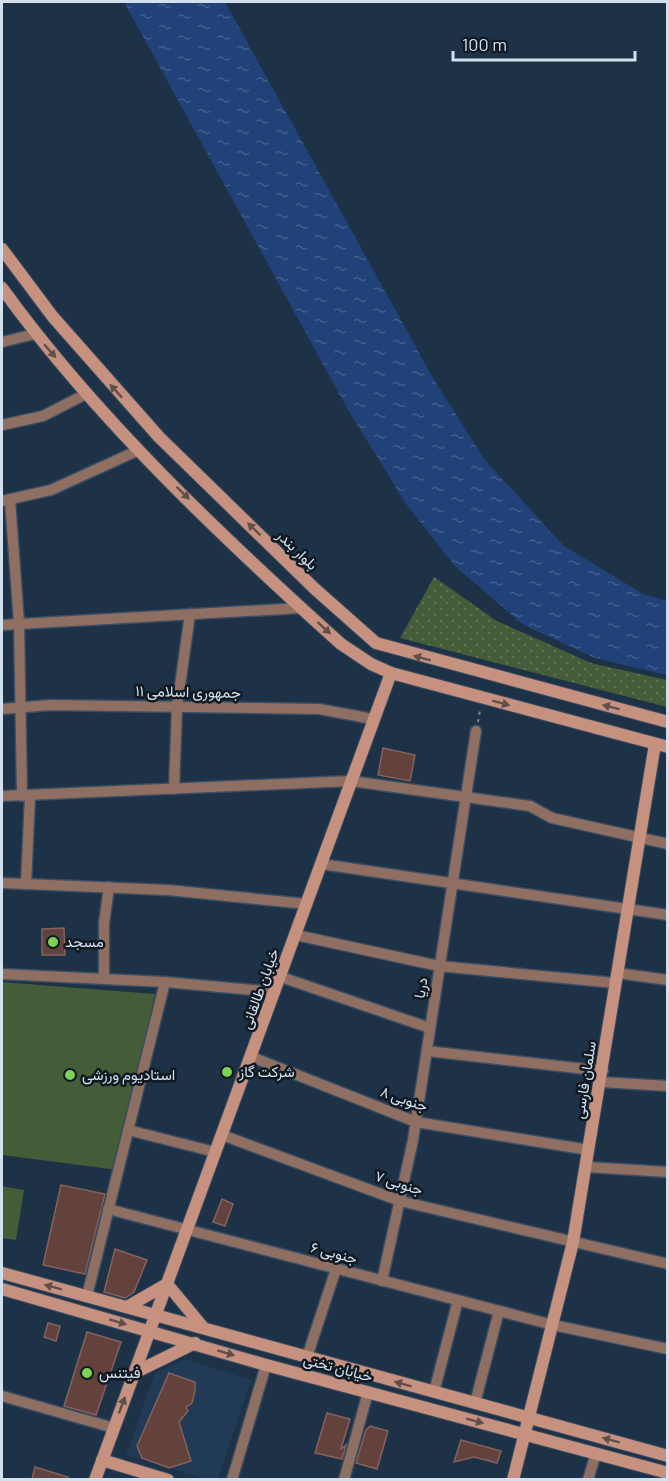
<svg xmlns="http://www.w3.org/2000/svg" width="669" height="1481" viewBox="0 0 669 1481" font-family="Barlow,Vazirmatn,sans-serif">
<defs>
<pattern id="park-dots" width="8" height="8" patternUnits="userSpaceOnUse" patternTransform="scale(1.5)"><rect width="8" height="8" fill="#445c38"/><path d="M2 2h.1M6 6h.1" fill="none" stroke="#5e7355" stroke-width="1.8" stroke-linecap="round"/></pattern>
<pattern id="water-ripples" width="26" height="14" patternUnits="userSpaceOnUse" patternTransform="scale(1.5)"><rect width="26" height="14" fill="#214279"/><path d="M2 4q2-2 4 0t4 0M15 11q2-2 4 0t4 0" fill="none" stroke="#405d8c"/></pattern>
</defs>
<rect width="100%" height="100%" fill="#1d3147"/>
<path fill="#213b56" d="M185,1359L251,1380L218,1479H205L126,1455L155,1373Z"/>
<g fill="#445c38">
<path d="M2,982L155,994L118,1170L2,1155Z"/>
<path d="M2,1186L24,1190L16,1240L2,1238Z"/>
</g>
<path fill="url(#park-dots)" d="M434,577L497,621L591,663L667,680V707L400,638Z"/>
<path fill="url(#water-ripples)" d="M124,2H225L433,378L484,459L564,546L643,594L667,601V675L595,658L522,624L455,566L406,504L347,408Z"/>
<g fill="#63423d" stroke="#84615c" stroke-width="1.5">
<path d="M383,748L415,755L410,781L378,775Z"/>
<path d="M64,928L65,955H42V929Z"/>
<path d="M61,1185L105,1194L85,1274L43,1265Z"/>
<path d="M222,1199L233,1204L225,1226L213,1222Z"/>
<path d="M115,1249L147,1260L134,1292L125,1298L104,1292Z"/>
<path d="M48,1323L60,1326L56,1341L44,1337Z"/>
<path d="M87,1332L121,1342L96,1415L64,1406Z"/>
<path d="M169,1373L195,1382V1391L192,1403L186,1407L188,1411L179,1422L191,1461L169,1468L142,1458L137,1446Z"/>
<path d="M327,1413L350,1419L341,1449L346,1445L342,1459L315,1453Z"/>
<path d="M370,1426L388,1431L377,1469L356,1463L366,1430Z"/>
<path d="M461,1440L501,1451L497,1463L474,1457L454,1462Z"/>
<path d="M35,1467L68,1477V1479H32Z"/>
</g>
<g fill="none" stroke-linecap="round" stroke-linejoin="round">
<g stroke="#3a4d62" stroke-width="13">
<g id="street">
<path d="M2,342L35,334"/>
<path d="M2,425L43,416L86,394"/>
<path d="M10,500L19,623L22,796"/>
<path d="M2,501L51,490L139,450"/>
<path d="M2,625L301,608"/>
<path d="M2,709L51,705L319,709L373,719"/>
<path d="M174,789L177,707L190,614"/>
<path d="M2,796L351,781L530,806L552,818L668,844"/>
<path d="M321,864L668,915"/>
<path d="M2,883L168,890L307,904"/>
<path d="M26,884L30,796"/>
<path d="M296,935L439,966L615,983"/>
<path d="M617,973L668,980"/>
<path d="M2,974L165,982L275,992"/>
<path d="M281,977L430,1028"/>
<path d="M104,979V923L109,887"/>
<path d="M427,1051L603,1071"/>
<path d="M252,1057L416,1122L589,1150"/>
<path d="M601,1082L668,1086"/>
<path d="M128,1130L215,1152"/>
<path d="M222,1135L400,1201L668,1264"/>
<path d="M587,1167L668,1172"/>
<path d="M108,1209L553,1325L668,1349"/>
<path d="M382,1281L413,1140L476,731"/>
<path d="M87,1296L165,982"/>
<path d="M307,1357L336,1269"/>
<path d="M434,1392L458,1300"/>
<path d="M2,1396L114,1428"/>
<path d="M475,1403L499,1311"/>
<path d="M232,1480L266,1365"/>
<path d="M344,1480L368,1392"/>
<path d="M588,1480L596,1453"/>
</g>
</g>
<g stroke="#3a4d62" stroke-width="14">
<g id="secondary">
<path d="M2,249L53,317L159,437L315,589L376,643L668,722"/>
<path d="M2,288C96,418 222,537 341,644L371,664L391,673L668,747"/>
<path d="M2,1273L668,1456"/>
<path d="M2,1289L266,1365L668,1473"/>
<path d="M127,1307L167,1284L202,1326"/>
<path d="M134,1373L195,1343"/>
<path d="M102,1460L168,1480"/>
<path d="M95,1480L391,673"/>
<path d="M513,1480L573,1242L655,744"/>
</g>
</g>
<path stroke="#79899b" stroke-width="2" stroke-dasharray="3 4.5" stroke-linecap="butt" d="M478,722L480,710"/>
<use href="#street" stroke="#906f63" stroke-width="10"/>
<use href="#secondary" stroke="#c6927f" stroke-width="12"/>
</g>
<defs><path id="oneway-solid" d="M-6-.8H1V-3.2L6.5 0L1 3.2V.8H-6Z" transform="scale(1.5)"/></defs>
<g fill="#624f4c">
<use href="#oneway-solid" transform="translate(50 351) rotate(49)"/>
<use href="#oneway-solid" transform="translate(116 391) rotate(-133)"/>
<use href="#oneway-solid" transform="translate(183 493) rotate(44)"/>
<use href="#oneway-solid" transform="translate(254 529) rotate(-136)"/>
<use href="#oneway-solid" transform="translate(324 628) rotate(42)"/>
<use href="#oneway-solid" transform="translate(422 658) rotate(-165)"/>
<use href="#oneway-solid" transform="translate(501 703) rotate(15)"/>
<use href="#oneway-solid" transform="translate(611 707) rotate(-165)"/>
<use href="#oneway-solid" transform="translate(53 1287) rotate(-165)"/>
<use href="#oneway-solid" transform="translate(118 1322) rotate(16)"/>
<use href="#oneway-solid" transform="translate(226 1353) rotate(17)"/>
<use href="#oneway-solid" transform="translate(403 1384) rotate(-165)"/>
<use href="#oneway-solid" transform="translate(122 1405) rotate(-70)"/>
<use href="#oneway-solid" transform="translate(475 1421) rotate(15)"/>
<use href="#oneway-solid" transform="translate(611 1440) rotate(-165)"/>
</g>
<g fill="#7dd154" stroke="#101922" stroke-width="2">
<circle cx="53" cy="942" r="6"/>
<circle cx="227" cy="1072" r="6"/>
<circle cx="70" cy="1075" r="6"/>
<circle cx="87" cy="1373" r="6"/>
</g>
<g text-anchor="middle" stroke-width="5" stroke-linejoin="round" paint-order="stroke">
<g font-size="15" fill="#d3e0ee" stroke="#101922">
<text transform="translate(297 550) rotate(44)" y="5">بلوار بندر</text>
<text transform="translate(188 692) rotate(1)" y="5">جمهوری اسلامی ۱۱</text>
<text transform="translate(421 988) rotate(-81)" y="5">دریا</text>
<text transform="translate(260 989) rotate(-70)" y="5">خیابان طالقانی</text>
<text transform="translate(585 1080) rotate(-81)" y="5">سلمان فارسی</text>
<text transform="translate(404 1099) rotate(19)" y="5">۸ جنوبی</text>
<text transform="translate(399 1183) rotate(18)" y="5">۷ جنوبی</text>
<text transform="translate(334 1253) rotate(15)" y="5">۶ جنوبی</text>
<text transform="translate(338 1368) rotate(15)" y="5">خیابان تختی</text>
</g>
<g font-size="15" fill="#d3e0ee" stroke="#101922" text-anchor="start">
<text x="65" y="947">مسجد</text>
<text x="239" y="1077">شرکت گاز</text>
<text x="82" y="1080">استادیوم ورزشی</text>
<text x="99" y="1378">فیتنس</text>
</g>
</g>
<rect width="669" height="1481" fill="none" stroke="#d3e0ee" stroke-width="6"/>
<path d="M453 51v9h182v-9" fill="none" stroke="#d3e0ee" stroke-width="3"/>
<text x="462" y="51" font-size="18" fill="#d3e0ee" stroke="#101922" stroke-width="4.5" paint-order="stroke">100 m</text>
</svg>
